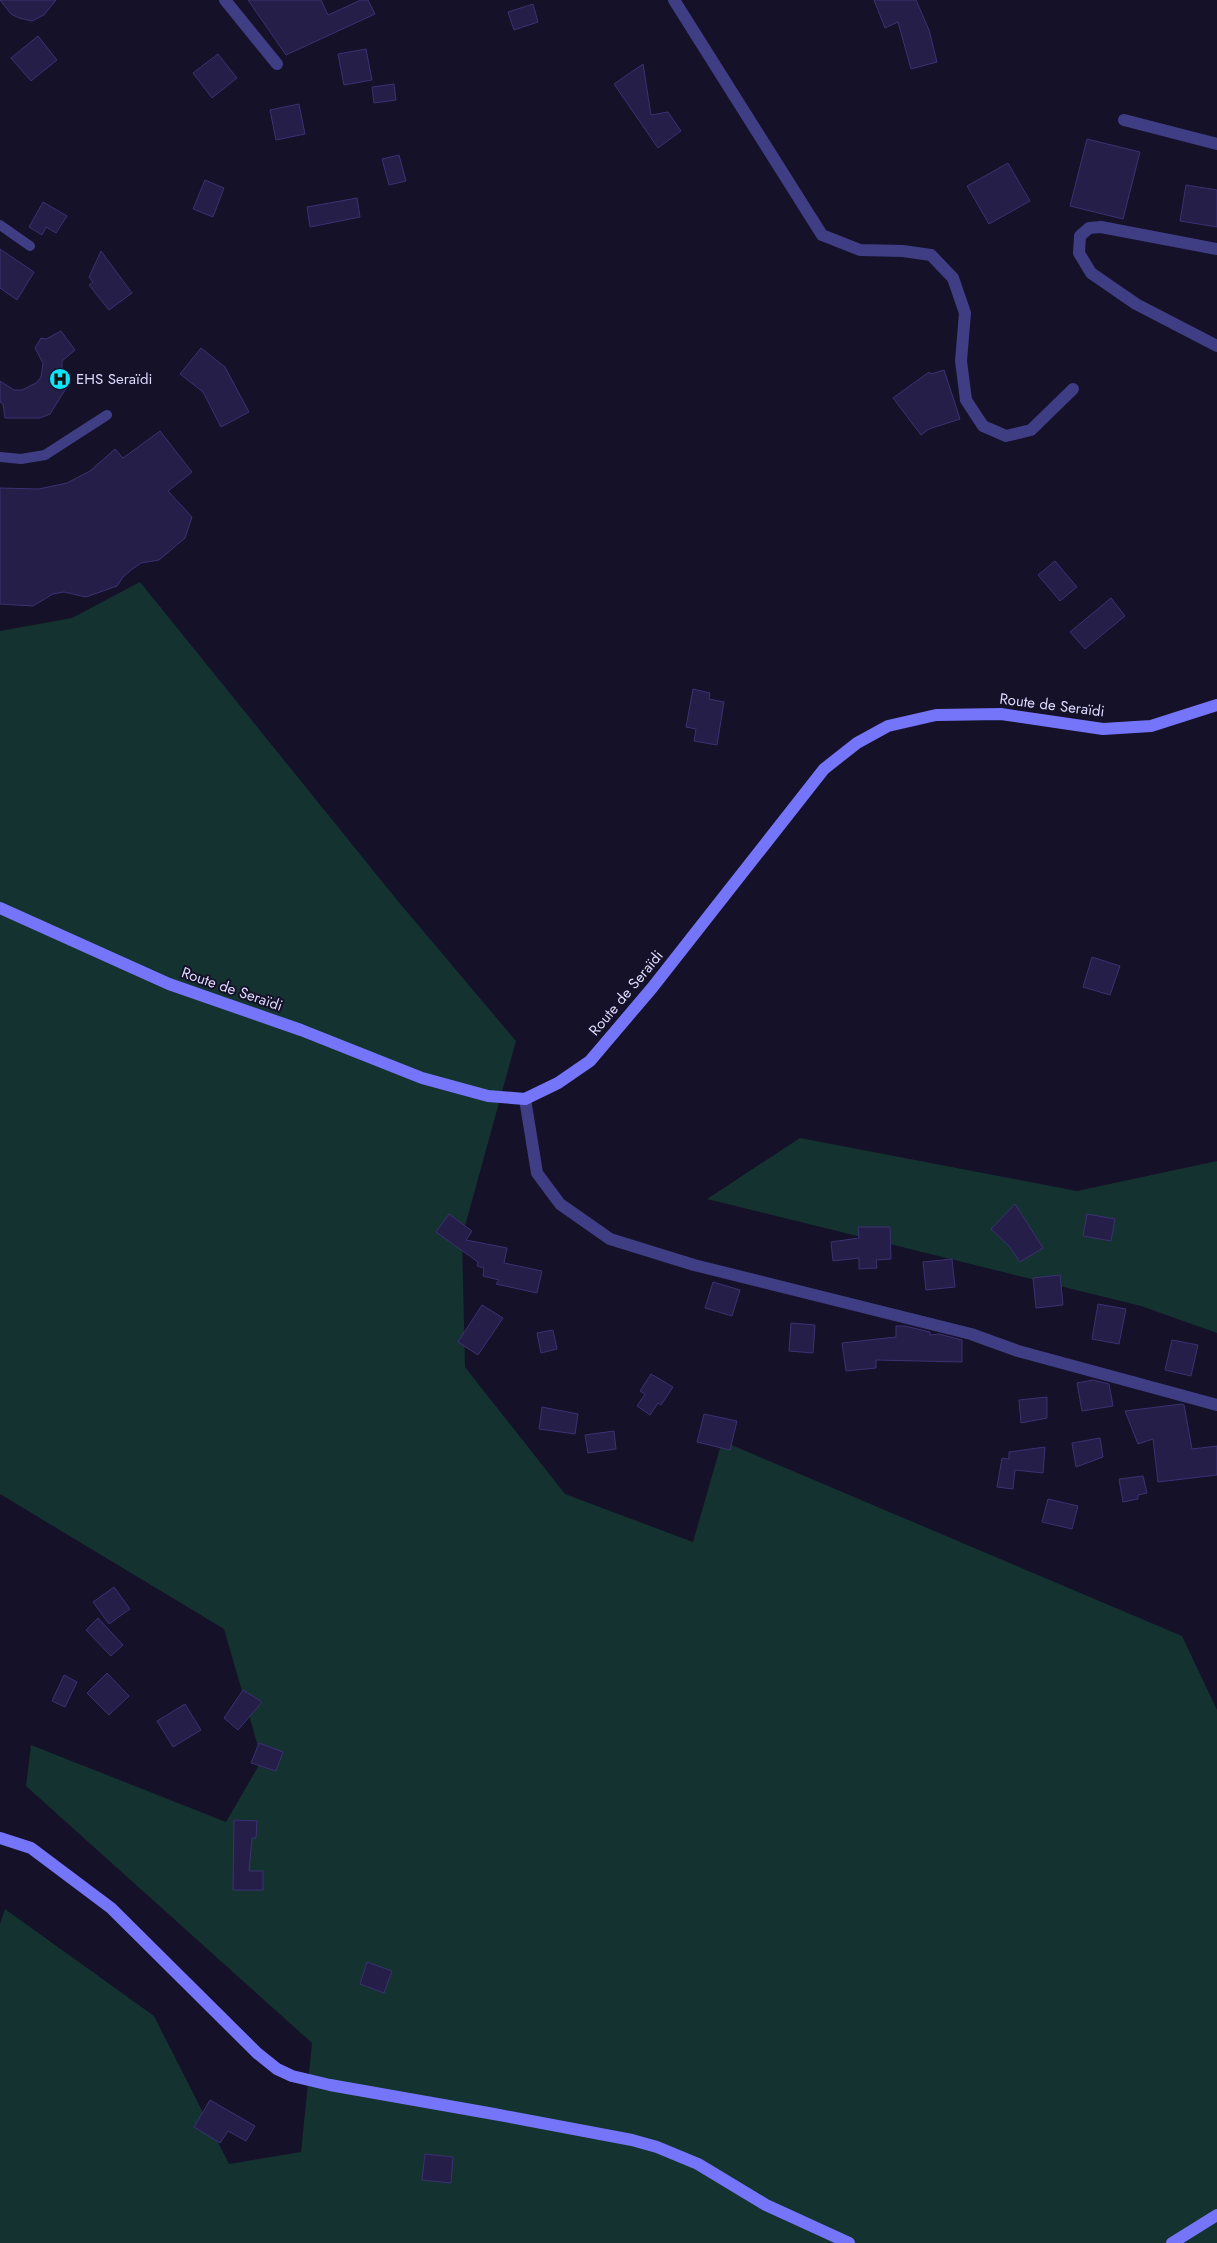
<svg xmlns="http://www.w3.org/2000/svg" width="1217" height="2243" viewBox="0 0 1217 2243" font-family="Jost,sans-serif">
<rect width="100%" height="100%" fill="#151128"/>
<g fill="#143230">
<path d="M140,582L397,900L516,1041L462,1237L465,1367L565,1494L693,1542L722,1441L1182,1636L1217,1710V2243H0V1924L5,1909L154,2016L229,2164L301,2152L312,2043L26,1786L31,1745L226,1822L262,1760L224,1629L0,1494V631L72,618Z"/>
<path d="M800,1138L1077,1191L1217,1161V1333L1141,1306L707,1199Z"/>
</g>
<g fill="#251e48" stroke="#3c3173">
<path d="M0,0H56L44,15L32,21L19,18L11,14Z"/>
<path d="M248,0H321L328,15L361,0H368L375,14L286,55Z"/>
<path d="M874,0H916L929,30L937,62L911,69L898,22L885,28Z"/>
<path d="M533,4L538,22L514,30L508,12Z"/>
<path d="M38,36L57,60L31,81L11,58Z"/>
<path d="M366,49L372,80L344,85L338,54Z"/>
<path d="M218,54L237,78L212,98L193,73Z"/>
<path d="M643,64L651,115L668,112L681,131L658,148L614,84Z"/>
<path d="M394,84L396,100L374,103L372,87Z"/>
<path d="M299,104L305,134L276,140L270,110Z"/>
<path d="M1087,139L1140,152L1123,219L1070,206Z"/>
<path d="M399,155L406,181L389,185L382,159Z"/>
<path d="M1008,163L1030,201L989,224L967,186Z"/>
<path d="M205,180L224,188L213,217L193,209Z"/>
<path d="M1186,185L1217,190V227L1180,221Z"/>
<path d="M357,198L360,217L310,227L307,207Z"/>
<path d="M43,202L67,216L56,233L46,227L42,235L29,227Z"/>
<path d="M0,249L34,272L17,300L0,288Z"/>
<path d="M101,251L132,293L109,310L89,285L93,282L89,277Z"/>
<path d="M61,331L75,350L62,361V378L70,382L50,414L40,418H5L3,404L0,402V381L14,390H22L36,383L41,377L43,363L35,348L41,338L46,339Z"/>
<path d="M201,348L225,367L249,412L221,427L203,392L180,374Z"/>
<path d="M944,370L960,419L929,429L921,435L893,398L929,372L931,374Z"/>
<path d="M160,431L192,472L168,491L192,517L185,538L159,560L141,563L131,570L123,577L117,586L86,597L64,592L53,594L33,606L0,604V488L39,489L67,483L90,471L115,449L123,458Z"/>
<path d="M1055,561L1077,587L1060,601L1038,575Z"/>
<path d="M1111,598L1125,616L1085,649L1070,632Z"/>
<path d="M693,689L710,693L709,699L724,702L717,745L694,741L696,729L686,727Z"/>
<path d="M1092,957L1120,966L1110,995L1083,987Z"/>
<path d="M1015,1204L1043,1248L1020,1262L1009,1246L991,1229Z"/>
<path d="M449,1214L472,1231L466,1240L507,1248L504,1263L542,1271L537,1293L496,1284L499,1280L483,1276L484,1268L477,1266L478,1262L436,1232Z"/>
<path d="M1087,1214L1115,1219L1111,1241L1083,1236Z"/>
<path d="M858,1227H890L891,1259L876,1260L877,1268L859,1269V1258L833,1261L831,1242L859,1238Z"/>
<path d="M952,1259L955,1287L926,1290L923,1262Z"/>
<path d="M1060,1275L1063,1305L1036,1308L1033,1278Z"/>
<path d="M713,1282L740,1290L732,1316L705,1308Z"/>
<path d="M1098,1304L1126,1309L1119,1344L1092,1339Z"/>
<path d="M482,1305L503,1318L478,1355L458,1342Z"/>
<path d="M791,1323L815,1325L813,1353L789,1351Z"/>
<path d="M896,1326H905L930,1332V1335L939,1334L962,1340V1362L876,1360V1368L846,1371L842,1343L896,1337Z"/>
<path d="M553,1330L557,1349L541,1353L537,1333Z"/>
<path d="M1172,1340L1198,1345L1191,1376L1165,1370Z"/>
<path d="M651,1374L673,1387L661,1405L658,1403L650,1415L637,1406L645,1394L640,1391Z"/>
<path d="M1093,1380L1109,1384L1113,1406L1082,1411L1077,1383Z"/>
<path d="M1047,1397V1418L1021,1423L1019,1400Z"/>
<path d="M1182,1404L1184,1405L1192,1449L1217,1446V1475L1158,1482L1153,1439L1138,1444L1125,1411Z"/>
<path d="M542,1407L578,1414L575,1434L539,1429Z"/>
<path d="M704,1414L737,1421L730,1450L697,1442Z"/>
<path d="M614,1431L616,1449L588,1453L585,1435Z"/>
<path d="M1100,1438L1103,1457L1076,1467L1072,1443Z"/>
<path d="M1045,1447L1043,1473L1015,1470L1013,1489L997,1487L1002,1458L1009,1459V1452Z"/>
<path d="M1143,1476L1147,1493L1138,1495V1499L1123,1502L1119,1479Z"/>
<path d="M1048,1499L1078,1506L1072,1529L1042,1522Z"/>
<path d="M114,1587L130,1609L109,1624L93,1602Z"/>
<path d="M98,1618L123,1645L111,1656L86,1630Z"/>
<path d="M107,1673L129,1696L109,1715L87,1693Z"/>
<path d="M64,1675L77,1682L65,1707L52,1701Z"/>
<path d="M243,1690L262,1702L238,1730L224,1718Z"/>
<path d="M185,1704L201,1730L173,1747L157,1721Z"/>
<path d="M259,1743L283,1752L276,1771L251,1763Z"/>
<path d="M234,1820L257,1821L256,1838H252L249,1871H263V1890H233Z"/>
<path d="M367,1962L392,1971L384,1993L360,1984Z"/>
<path d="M210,2100L255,2126L246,2141L228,2131L220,2143L194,2127Z"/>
<path d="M425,2154L453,2157L451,2183L422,2180Z"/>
</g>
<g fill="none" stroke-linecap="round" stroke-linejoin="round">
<g stroke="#3f3e85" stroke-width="10">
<path d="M0,225L30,246"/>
<path d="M0,457L21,459L45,455L107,415"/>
</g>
<g stroke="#3f3e85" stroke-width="12">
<path d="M225,0L277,64"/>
<path d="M674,0L822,235L860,250L903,251L931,255L953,278L965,313L961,361L966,400L983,426L1006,436L1031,430L1073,389"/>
<path d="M1124,120L1217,144"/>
<path d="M1217,249L1101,227L1089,228L1080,236L1079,253L1091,273L1136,304L1217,346"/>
<path d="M525,1099L537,1173L560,1204L610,1239L694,1265L971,1334L1018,1351L1217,1405"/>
</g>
<g stroke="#7575fa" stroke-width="12">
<path d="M0,908L169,984L301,1030L422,1078L488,1096L525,1099L558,1083L590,1061L652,988L824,769L857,743L888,726L936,715L1001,714L1103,729L1151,726L1217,705"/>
<path d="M0,1838L31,1848L111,1908L257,2053L277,2069L292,2076L330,2085L494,2114L632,2140L657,2147L698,2164L766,2205L849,2243"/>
<path d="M1172,2243L1217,2215"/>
</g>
</g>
<defs>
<g id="hospital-disc" transform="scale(1.125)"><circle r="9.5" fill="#0ee4f5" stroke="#151128"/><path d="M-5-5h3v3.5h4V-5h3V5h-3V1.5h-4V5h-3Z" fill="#111"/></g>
</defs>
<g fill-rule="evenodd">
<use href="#hospital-disc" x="60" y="379"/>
</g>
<g text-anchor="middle" stroke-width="4" stroke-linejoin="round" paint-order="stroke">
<g font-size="15" fill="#dddafe" stroke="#151128" text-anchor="start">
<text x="76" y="384">EHS Seraïdi</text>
</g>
<g font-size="15" fill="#dddafe" stroke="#151128">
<text transform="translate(1052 705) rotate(7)" y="5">Route de Seraïdi</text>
<text transform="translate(232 989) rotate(19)" y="5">Route de Seraïdi</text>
<text transform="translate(626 993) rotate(-50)" y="5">Route de Seraïdi</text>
</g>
</g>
</svg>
